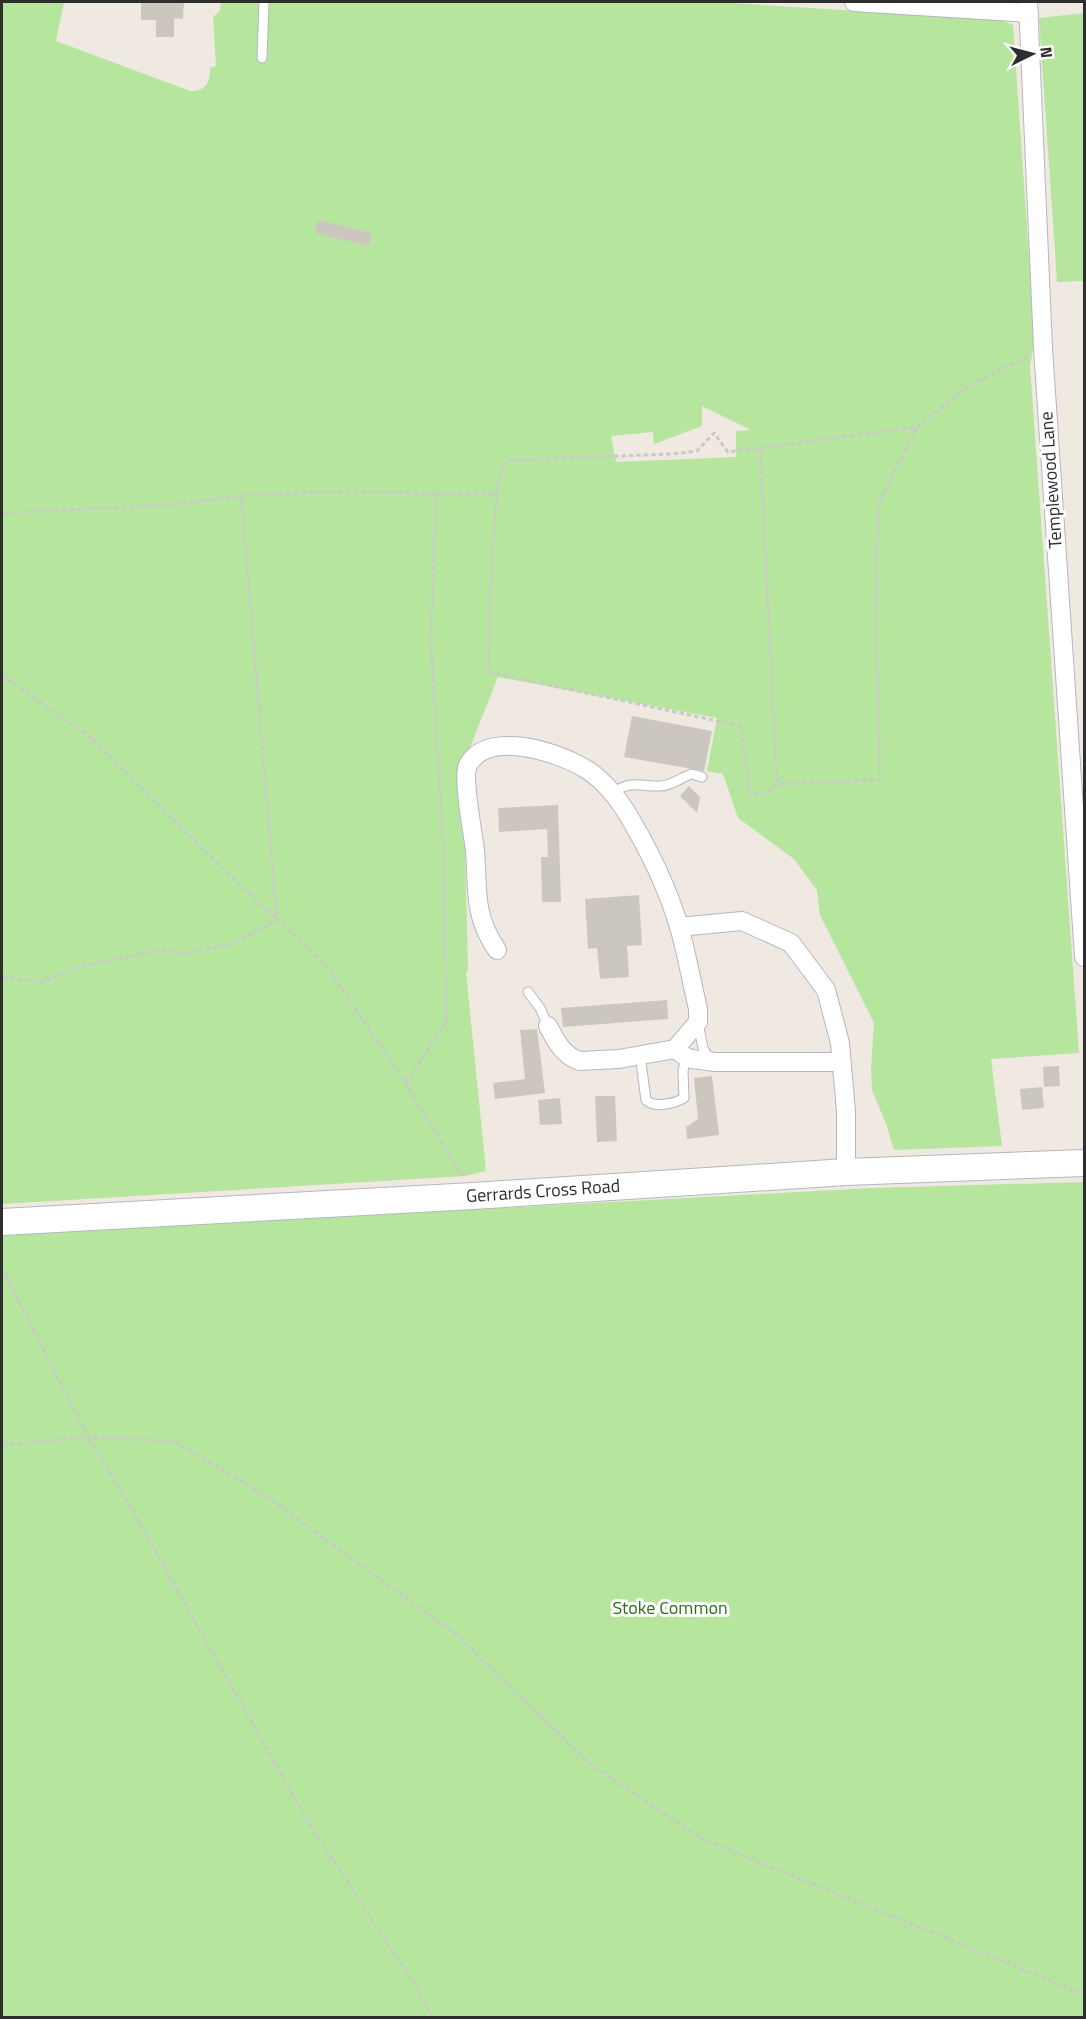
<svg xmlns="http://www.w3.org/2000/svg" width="1086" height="2019" viewBox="0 0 1086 2019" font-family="'Titillium Web',sans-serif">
<rect width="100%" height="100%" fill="#efe9e1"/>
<g fill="#b6e59e" fill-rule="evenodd">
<path d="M2,2H64L56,41L190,91C206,91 210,83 210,68L216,66L213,17L220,11L221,2H715L1002,20L1013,25L1034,330V343L1030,366L1079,1053L991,1059L1002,1146L894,1150L886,1124L872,1090L871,1070L874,1023L820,915L817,890L794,859L738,818L723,774L707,771L717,718L498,677L463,765L468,970L466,972L486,1171L465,1176L2,1204ZM702,406L751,430L736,431V457L616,462L611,436L653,432L654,444L702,426Z"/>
<path d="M1084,13V281L1057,282L1039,18Z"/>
<path d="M1084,1182V2017L2,2018V1235L871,1188Z"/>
</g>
<g fill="#cbc7bf">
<path d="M141,2H184L183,19L174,18V37H156V20H141Z"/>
<path d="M318,220L372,233L369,246L315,233Z"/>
<path d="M632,716L712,731L704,771L624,757Z"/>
<path d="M689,786L700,797L697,813L680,796Z"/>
<path d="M558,805L561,902H542L541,857H548L547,829L499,832L498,808Z"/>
<path d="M639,895L642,945L627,946L629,977L600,979L597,948L588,949L585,899Z"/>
<path d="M667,1000L668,1019L563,1027L561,1008Z"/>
<path d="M537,1029L545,1093L495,1099L493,1083L525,1079L520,1030Z"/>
<path d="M1059,1066L1060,1086L1044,1087L1043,1067Z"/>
<path d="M712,1076L719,1135L687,1139L686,1127L698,1119L694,1078Z"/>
<path d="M1042,1087L1044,1108L1022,1110L1020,1089Z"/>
<path d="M595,1096H615L617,1141L597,1142Z"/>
<path d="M560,1098L562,1124L540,1125L538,1100Z"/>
</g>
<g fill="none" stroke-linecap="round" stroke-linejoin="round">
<g stroke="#b4b7c1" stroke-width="11">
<g id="lane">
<path d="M262,58L264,2"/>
<path d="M613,793C632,779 639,787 660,786C672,786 681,777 692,774L702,777"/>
<path d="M528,992L540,1008L548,1026"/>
<path d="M698,1023L703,1048L710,1060"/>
<path d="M640,1055L646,1100C654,1108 674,1104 684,1098L683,1071L686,1057"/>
</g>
</g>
<g stroke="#b4b7c1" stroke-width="20">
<g id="street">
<path d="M854,2L1029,13"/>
<path d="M1028,2L1043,348L1084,957"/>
<path d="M679,927L742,921L791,943L826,990L840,1043L846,1111V1172"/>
<path d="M497,950C473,915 478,890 475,850C473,834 462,777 468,765C488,729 557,752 584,768C600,777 615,795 625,810C647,846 668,888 680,930C687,956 692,983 698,1009V1022L675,1049L619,1059L580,1061C563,1056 556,1041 548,1026"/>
<path d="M675,1049L686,1057L692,1059L715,1062H841"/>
</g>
</g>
<g stroke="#b4b7c1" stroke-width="28">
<path id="secondary" d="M2,1222L473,1196L846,1172L1084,1163"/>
</g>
<g stroke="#c9c9c9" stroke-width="3" stroke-dasharray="4.5 3" stroke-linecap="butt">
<path d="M760,448L777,784"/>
<path d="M497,493L491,571L488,672L741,726L750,794L764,795L777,784L880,780L876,617L878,505L917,427"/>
<path d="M2,513L168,505L247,495L351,491L436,494L497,493L502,465L511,460L672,454L697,451L714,433L728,452L917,427L970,385L1028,356"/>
<path d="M2,675L93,739L209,855L328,968L406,1084L462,1176"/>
<path d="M2,977L41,982L84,965L166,950L178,954L232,944L277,920L241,495"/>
<path d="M406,1083L446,1022L444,861L431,642L436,494"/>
<path d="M2,1268L88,1437L174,1441L263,1494L457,1635L589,1763L702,1839L1084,1994"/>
<path d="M2,1445L88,1437L122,1492L308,1822L413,1982L433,2018"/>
</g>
<use href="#lane" stroke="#fff" stroke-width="9"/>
<use href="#street" stroke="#fff" stroke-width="18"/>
<use href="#secondary" stroke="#fff" stroke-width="26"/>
</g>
<g text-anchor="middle" stroke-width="6" stroke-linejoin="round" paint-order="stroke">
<g font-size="18" fill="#2e2e2e" stroke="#fff">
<text transform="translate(1051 480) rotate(-94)" y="6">Templewood Lane</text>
<text transform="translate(543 1191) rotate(-4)" y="6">Gerrards Cross Road</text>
</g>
<g font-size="18" fill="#2c6e1b" stroke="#fff">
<text x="670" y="1614">Stoke Common</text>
</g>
</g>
<rect width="1086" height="2019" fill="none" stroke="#2e2e2e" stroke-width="6"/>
<g transform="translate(1032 54) rotate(84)" stroke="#ffffff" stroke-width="4.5" paint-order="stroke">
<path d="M0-4.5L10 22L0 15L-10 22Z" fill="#2e2e2e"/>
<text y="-9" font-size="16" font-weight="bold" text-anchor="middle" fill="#2e2e2e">N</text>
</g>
</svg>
